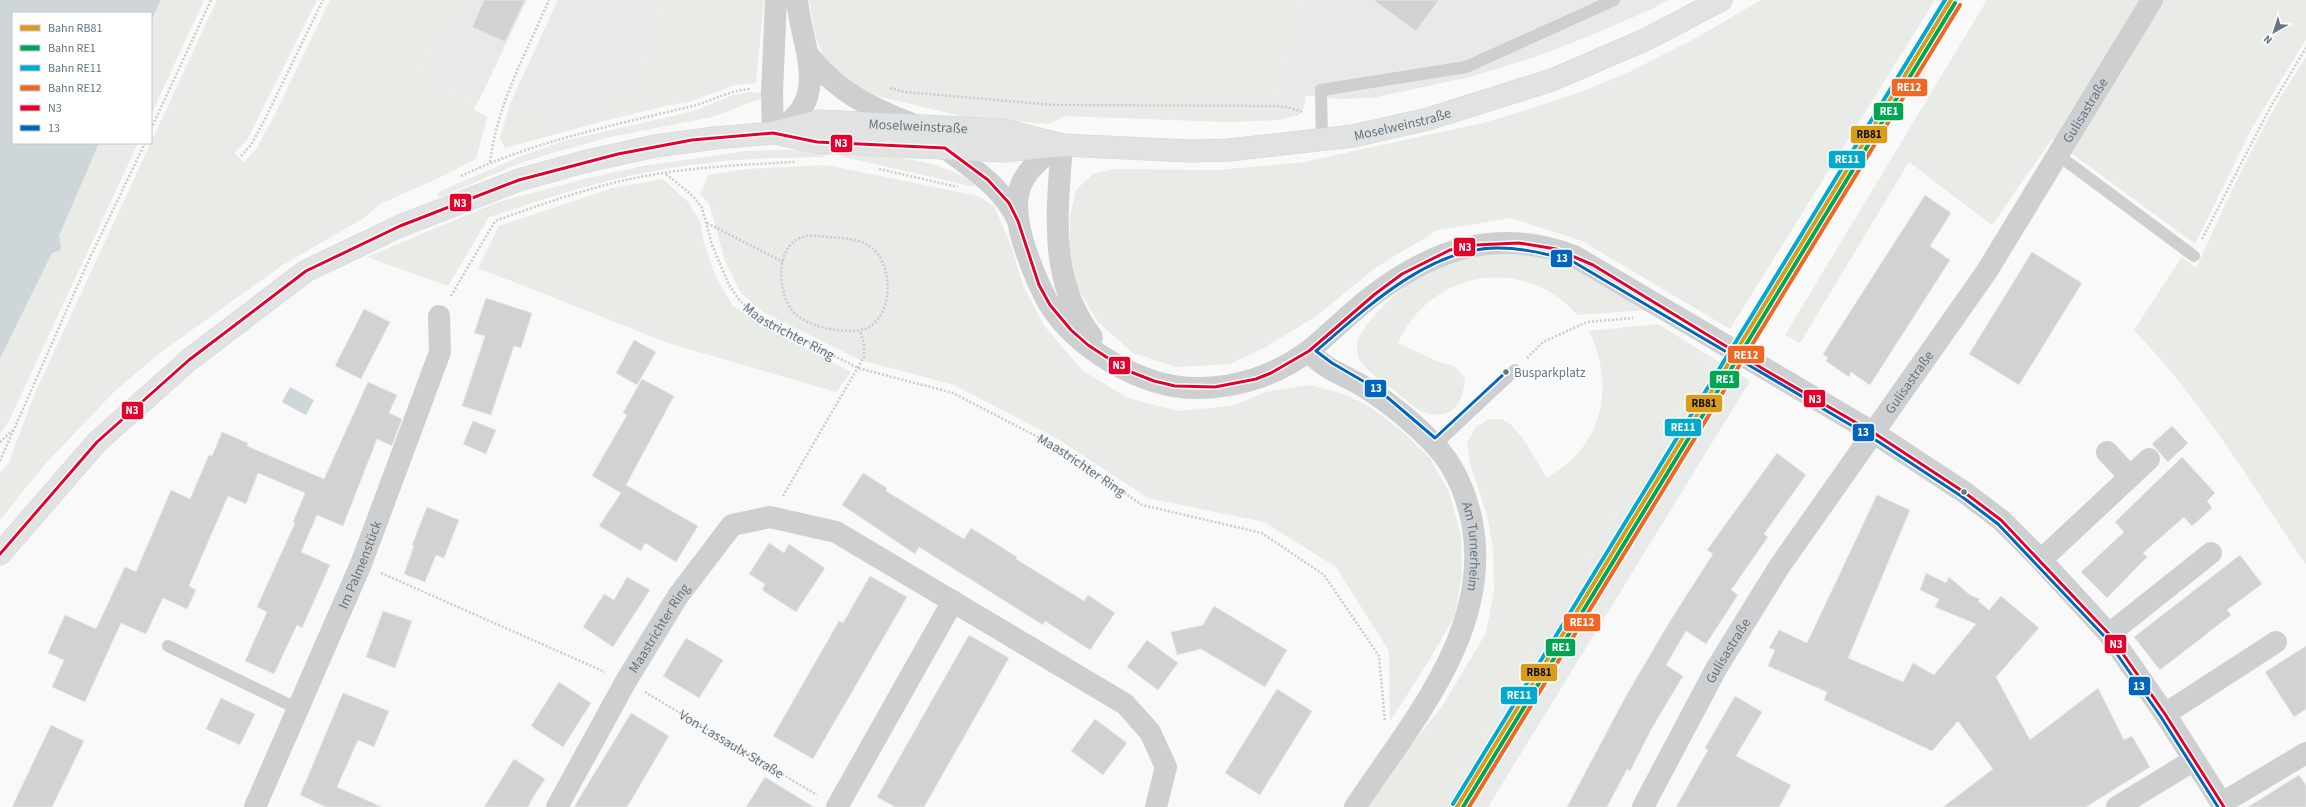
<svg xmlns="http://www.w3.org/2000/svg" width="2306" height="807" viewBox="0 0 2306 807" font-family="'Source Sans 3',sans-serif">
<rect width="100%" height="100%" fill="#f9f9f9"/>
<g fill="#e8e9e9">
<path d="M464,0H527L478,102L420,70Z"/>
<path d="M558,0H662L633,78L614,106L600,122L567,131L510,104Z"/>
<path d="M1304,0H1668L1652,9L1587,37L1535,57L1470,77L1372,98L1337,99L1279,92Z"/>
<path d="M1714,359L1750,381L1488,807H1444L1622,505Z"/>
</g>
<g fill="#e8ebe6">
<path d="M161,0H204L151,115V21Z"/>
<path d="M217,0H317L247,140L234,153L244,162L257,148L275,114L330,0H464L420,70L478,102L474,110L487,117L476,159L443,176L380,204L364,218L281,266L160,353L116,390L46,463L0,520V474L9,462L34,395Z"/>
<path d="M662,0H764L756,83L735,85L689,102L666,106L600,122L633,78Z"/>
<path d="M809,0H1304L1279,92L1306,95L1305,105L1299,115L1279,120L1227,122L1065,116L1049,124L969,118L861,92L825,60L815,34Z"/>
<path d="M1761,0H1935L1730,329L1582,241L1511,218L1438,230L1378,266L1315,317L1264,348L1230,364L1176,367L1133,353L1098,322L1077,287L1070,248V216L1076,190L1093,174L1115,169L1217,170L1304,162L1483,123L1520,112L1581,92L1631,71L1696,38Z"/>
<path d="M1987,0H2306V39L2252,128L2195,244L2052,139L1992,225L1909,162L1800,343L1785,335Z"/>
<path d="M2306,57V565C2252,484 2202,401 2134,330L2182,257L2196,268C2229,196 2262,123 2306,57Z"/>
<path d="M749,92L763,93L760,99L712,117L610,137L556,152L523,162L438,198L437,193L521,156L564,141L694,111L733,95Z"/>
<path d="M510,104L567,131L505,148L500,138Z"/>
<path d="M99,143H138L8,423L0,434V360L52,253L59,251V236Z"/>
<path d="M819,149L829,151V155L822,157C784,158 745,158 707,163C632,171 560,193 489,217L448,286L367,257L498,202L588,178L643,166L747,151Z"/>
<path d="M840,153C881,154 944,159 976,185L971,186L844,157Z"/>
<path d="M826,165L978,196L994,206L1012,248L1023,286L1045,327L1083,371L1128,398L1178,411L1232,406L1265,392L1309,385L1344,394L1369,406L1402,431L1430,458L1449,492L1461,536L1462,574L1455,615L1427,664L1390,721L1389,651L1336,567L1264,522L1148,498L1056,438L954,385L860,360L763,312L741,293L725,261L709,203L700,194L708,175L745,169Z"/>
<path d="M663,179L689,203L700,222L704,243L716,277L732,305L761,326L851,372L836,392L668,343L478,268L499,226L613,188Z"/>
<path d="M1516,251L1550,257L1588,275L1646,310L1577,315C1524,254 1430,270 1398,343L1439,362L1454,366L1465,378C1463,402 1454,420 1426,413C1415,410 1403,397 1394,390C1383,382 1370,374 1362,363C1359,360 1356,350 1357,346C1360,320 1418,272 1442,263C1465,254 1491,253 1516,251Z"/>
<path d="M1658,324L1714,359L1622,505L1444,807H1368L1390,772L1443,705L1486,633L1494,591L1493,547L1487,516L1470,463L1467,443L1476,427L1489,419H1502L1511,425L1524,440L1547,478C1603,446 1616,387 1589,331Z"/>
</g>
<g fill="#ced6d9">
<path d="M0,0H161L151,21V13H13V143H99L59,236L61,248L59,251L52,253L0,359Z"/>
<path d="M290,387L314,400L306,415L282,402Z"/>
</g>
<g fill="#d0d2d3" stroke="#e8e8e8">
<path d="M484,0H525L505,42L472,27Z"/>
<path d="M1373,0H1439L1416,31Z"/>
<path d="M1925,195L1951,213L1930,246L1950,260L1870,385L1851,372L1849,377L1826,361L1828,358L1823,354Z"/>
<path d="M2032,252L2082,283L2019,385L1969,354Z"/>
<path d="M486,298L532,313L521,348L514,346L491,415L462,406L485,336L474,333Z"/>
<path d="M364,309L390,322L361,379L335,366Z"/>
<path d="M634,340L656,352L637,385L616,373Z"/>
<path d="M642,379L674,396L626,485L698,526L676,562L645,543L641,551L599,526L621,493L592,476L627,415L623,413Z"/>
<path d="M368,382L397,395L389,413L402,419L392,446L377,439L343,526L317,515L301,552L330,565L302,628L297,625L274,674L245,661L267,612L257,607L295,523L293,522L305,493L258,473L246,504L228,496L189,586L196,590L187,609L163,598L146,634L121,623L85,702L52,687L64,660L48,653L65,615L96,629L125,567L136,572L171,490L190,499L209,455L212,456L222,432L248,443L247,446L324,479Z"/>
<path d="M473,421L496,430L486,454L463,444Z"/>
<path d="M2172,426L2188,443L2168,462L2152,444Z"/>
<path d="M1777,453L1806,475L1764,534L1768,537L1731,590L1738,595L1706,644L1686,631L1666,665L1683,676L1652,728L1630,771L1627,769L1607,807H1567L1626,696L1670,621L1713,554L1707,550Z"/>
<path d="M2182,457L2215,493L2207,501L2212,508L2192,526L2184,517L2143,553L2147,557L2107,598L2081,572L2124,532L2115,522Z"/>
<path d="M863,473L887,488L886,491L964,539L971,528L1017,557L1016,559L1084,601L1088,595L1115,613L1090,650L1045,621L1043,625L919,547L915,554L842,505Z"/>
<path d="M1877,495L1910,510L1848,658L1903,682L1913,663L1934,675L1976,624L1935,607L1939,599L1920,590L1926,573L1946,583L1949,577L1970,595L1980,599L1978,601L1989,610L2001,596L2039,628L1996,677L2030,740L2098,688L2124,740L2132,736L2150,767L2086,807H1943L1993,769L1958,721L1932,751L1824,700L1827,692L1768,666L1775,650L1769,648L1779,630L1807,643Z"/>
<path d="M427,507L459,520L444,558L436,555L425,582L404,574L414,546L412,545Z"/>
<path d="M769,543L784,553L789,544L825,568L796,612L762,590L765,584L749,574Z"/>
<path d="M2240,555L2262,584L2227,610L2231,615L2160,670L2134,637Z"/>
<path d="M870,576L907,597L813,759L773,736L839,621L843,623Z"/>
<path d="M627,577L650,590L613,647L583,627L604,594L614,600Z"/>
<path d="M1214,606L1287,650L1265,687L1201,649L1177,655L1171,632L1203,625Z"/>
<path d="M383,611L412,621L395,668L366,657Z"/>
<path d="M969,635L1009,658L924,807H895L877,797Z"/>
<path d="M686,638L723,660L699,698L663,676Z"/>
<path d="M1147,640L1178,663L1158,690L1127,667Z"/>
<path d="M2306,646V709L2294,717L2265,672Z"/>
<path d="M559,682L591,703L563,747L531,726Z"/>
<path d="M1277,689L1312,711L1260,795L1225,773Z"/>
<path d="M343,693L389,711L374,747L358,740L337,787L382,807H326L300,795Z"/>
<path d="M1735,696L1762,712L1736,756L1791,785L1779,807H1676L1708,750L1705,748Z"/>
<path d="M221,698L255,714L240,745L206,729Z"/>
<path d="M631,713L669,736L635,794L627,807H574Z"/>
<path d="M1095,719L1127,743L1103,775L1071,751Z"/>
<path d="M51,725L84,741L52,807H12Z"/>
<path d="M514,759L545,779L532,799L528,807H484Z"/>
<path d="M2299,775L2306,785V807H2248Z"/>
<path d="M765,777L814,807H746Z"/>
</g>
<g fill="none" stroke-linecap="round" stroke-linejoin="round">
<g stroke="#d5d6d7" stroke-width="23">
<g id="primary">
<path id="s7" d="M779,134L817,142L1003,151L1062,145L1190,151L1229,150L1353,136L1428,119L1552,80L1647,39L1721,0"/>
<path id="s8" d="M0,554L97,442L189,360L306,271L400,226L519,180L587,161L655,146L715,138L773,133L819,121L1004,130L1062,145"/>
</g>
</g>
<g stroke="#cbcccd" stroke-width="2.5" stroke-dasharray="2 2" stroke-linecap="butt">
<path d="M890,88L905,92L1054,105L1276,106L1287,107L1303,112"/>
<path d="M151,129L211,0"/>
<path d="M241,156L251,145L265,119L323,0"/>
<path d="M490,162C497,105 526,53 549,0"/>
<path d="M879,169L958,187"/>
<path id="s1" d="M666,174L693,196L702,208L712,245L729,285L740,301L762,319L858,368L953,393L1057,447L1142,505L1262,533L1324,575L1379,656L1385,722"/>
<path d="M461,176C535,141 614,125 693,106C713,101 729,90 751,89"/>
<path d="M707,223L783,262"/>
<path d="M818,236C832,238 853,237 866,244C898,260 895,330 854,331C835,331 815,328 799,317C776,301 773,245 803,237C807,235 814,236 818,236Z"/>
<path d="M2202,239L2271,106L2306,48"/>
<path d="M451,296L495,221C534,207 573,193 613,183C672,168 735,165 795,162"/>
<path d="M1527,358L1543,342L1587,322L1633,318"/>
<path d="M0,442L13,430"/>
<path d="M0,461L87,264L145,143"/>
<path d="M783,496L864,357V343L860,331"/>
<path d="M381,573L605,672"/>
<path id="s2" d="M645,692L817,795"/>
</g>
<g stroke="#cecfd0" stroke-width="12">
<path d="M1322,141L1321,90L1466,67L1614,0"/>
<path d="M2058,155L2194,256"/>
<path d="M1435,445L1515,370"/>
<path d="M168,646L298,709"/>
</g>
<g stroke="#cecfd0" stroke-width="22">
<path d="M810,57C837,91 870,108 910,123"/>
<path d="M773,133C834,101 802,51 797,0"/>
<path d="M773,133L772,93L776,0"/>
<path d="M1062,145C1012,173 1009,202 1027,254C1033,271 1040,288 1049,304C1077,349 1141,387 1194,388C1235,389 1278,375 1311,349C1333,331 1353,310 1376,293C1438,247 1500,228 1574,256L1874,433L1964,492L2001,520L2041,560L2109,634L2165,714L2224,807"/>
<path d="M1062,145C1057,211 1048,281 1092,337"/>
<path d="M945,148C973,169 1002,187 1018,220"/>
<path id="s3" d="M1309,351C1323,369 1347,376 1366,388C1391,404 1414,423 1434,444C1454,465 1466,493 1472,522C1493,630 1411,723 1355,807"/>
<path d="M2107,452L2130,477"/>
<path d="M2041,560L2149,459"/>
<path d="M2109,634L2211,553"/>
<path d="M2165,714L2276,642"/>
<path d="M2222,803L2306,753"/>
<path id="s4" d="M255,807L361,564L440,352L439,316"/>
<path id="s5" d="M557,807L626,681L678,596L732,525L770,517L836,532L1125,704L1150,732L1166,767L1156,807"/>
<path d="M837,807L953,601"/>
<path id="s6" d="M1643,807L1716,669L1779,567L1987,271L2152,0"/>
<path d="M2117,807L2194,760"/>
</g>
<use href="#primary" stroke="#e1e2e2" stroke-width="22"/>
<g stroke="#fff" stroke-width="6">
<path id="bus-1" d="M0,554L97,442L189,360L306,271L400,226L519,180L618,154L692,140L773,133L817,142L945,148L988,180L1009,203L1018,221L1039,285L1050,305L1071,330L1088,345L1126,370L1154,381L1175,386L1215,387L1256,379L1271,373L1309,351L1375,294L1402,274L1450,250L1475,245L1519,243L1556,249L1593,265L1765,370L1874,433L1964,492L2001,520L2109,634L2165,714L2224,807"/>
</g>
<g stroke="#fff" stroke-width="6">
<path id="bus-2" d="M1506,372L1435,438L1380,391L1332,363L1316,351C1364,310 1429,247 1498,248C1524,248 1547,254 1572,261L1871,437L1961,496L1998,524L2105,637L2161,717L2218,807"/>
</g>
<use href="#bus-1" stroke="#e4002b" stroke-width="3"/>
<use href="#bus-2" stroke="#0065bd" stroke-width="3"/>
<g stroke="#fff" stroke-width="7">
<path id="rail-1" d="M1457,807L1951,0"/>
</g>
<g stroke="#fff" stroke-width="7">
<path id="rail-2" d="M1463,807L1955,3"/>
</g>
<g stroke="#fff" stroke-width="7">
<path id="rail-3" d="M1453,804L1945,0"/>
</g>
<g stroke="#fff" stroke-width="7">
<path id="rail-4" d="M1469,807L1960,5"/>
</g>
<use href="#rail-1" stroke="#da9c1a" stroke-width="4"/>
<use href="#rail-2" stroke="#00a651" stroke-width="4"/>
<use href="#rail-3" stroke="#00a9ce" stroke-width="4"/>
<use href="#rail-4" stroke="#f26522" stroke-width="4"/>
</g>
<g fill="#657683" stroke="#fff" stroke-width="1.5">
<circle cx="1506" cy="372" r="3.5"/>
<circle cx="1964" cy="492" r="3.5"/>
</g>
<g text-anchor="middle" stroke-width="4" stroke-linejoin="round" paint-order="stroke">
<g font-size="13" fill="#657683" stroke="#fff" text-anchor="start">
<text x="1514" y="377">Busparkplatz</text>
</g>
<g font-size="14" fill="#657683" stroke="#fff">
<text dy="5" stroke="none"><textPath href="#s6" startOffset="826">Gulisastraße</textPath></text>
<text dy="5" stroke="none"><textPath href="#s7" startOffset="627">Moselweinstraße</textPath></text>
<text dy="5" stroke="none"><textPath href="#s8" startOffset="1056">Moselweinstraße</textPath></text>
<text dy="5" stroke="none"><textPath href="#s1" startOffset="209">Maastrichter Ring</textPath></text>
<text dy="5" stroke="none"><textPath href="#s6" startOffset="502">Gulisastraße</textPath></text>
<text dy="5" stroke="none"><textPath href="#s1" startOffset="533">Maastrichter Ring</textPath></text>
<text dy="5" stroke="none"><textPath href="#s3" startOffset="269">Am Turnerheim</textPath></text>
<text dy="5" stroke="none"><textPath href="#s4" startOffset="264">Im Palmenstück</textPath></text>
<text dy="5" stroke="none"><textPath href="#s5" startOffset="206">Maastrichter Ring</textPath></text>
<text dy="5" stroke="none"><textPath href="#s6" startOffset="178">Gulisastraße</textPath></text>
<text dy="5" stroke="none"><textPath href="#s2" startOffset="101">Von-Lassaulx-Straße</textPath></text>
</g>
</g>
<g stroke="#fff" stroke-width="1.5">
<rect x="1891" y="78" width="37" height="19" rx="4" fill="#f26522"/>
<rect x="1873" y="102" width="31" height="19" rx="4" fill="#00a651"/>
<rect x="1850" y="125" width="38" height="19" rx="4" fill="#da9c1a"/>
<rect x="830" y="134" width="23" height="19" rx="4" fill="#e4002b"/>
<rect x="1828" y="150" width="38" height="19" rx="4" fill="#00a9ce"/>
<rect x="449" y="193" width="23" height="19" rx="4" fill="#e4002b"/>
<rect x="1453" y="237" width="23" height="20" rx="4" fill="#e4002b"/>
<rect x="1550" y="249" width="23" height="19" rx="4" fill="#0065bd"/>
<rect x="1727" y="345" width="38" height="19" rx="4" fill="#f26522"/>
<rect x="1108" y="356" width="23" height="19" rx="4" fill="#e4002b"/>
<rect x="1709" y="370" width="31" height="19" rx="4" fill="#00a651"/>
<rect x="1364" y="379" width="23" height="19" rx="4" fill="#0065bd"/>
<rect x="1803" y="389" width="23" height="19" rx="4" fill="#e4002b"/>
<rect x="1685" y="394" width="38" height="19" rx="4" fill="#da9c1a"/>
<rect x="121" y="401" width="23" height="19" rx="4" fill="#e4002b"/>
<rect x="1664" y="418" width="38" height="19" rx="4" fill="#00a9ce"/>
<rect x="1852" y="423" width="23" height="19" rx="4" fill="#0065bd"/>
<rect x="1563" y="613" width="38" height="19" rx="4" fill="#f26522"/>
<rect x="2104" y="634" width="23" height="20" rx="4" fill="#e4002b"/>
<rect x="1545" y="638" width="31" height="19" rx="4" fill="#00a651"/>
<rect x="1520" y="663" width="38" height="19" rx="4" fill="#da9c1a"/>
<rect x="2128" y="676" width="23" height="20" rx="4" fill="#0065bd"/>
<rect x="1500" y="686" width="38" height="19" rx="4" fill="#00a9ce"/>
</g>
<g font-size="11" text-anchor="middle" font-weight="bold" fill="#fff">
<text x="1909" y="91">RE12</text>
<text x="1889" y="115">RE1</text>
<text x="841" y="147">N3</text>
<text x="1847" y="163">RE11</text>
<text x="460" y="207">N3</text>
<text x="1465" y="251">N3</text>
<text x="1562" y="262">13</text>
<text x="1746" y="359">RE12</text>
<text x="1119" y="369">N3</text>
<text x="1725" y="383">RE1</text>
<text x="1376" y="392">13</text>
<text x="1815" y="403">N3</text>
<text x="132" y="414">N3</text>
<text x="1683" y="431">RE11</text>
<text x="1863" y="436">13</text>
<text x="1582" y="626">RE12</text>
<text x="2116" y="648">N3</text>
<text x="1561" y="651">RE1</text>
<text x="2139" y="690">13</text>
<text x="1519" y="699">RE11</text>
</g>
<g font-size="11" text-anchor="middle" font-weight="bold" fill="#111">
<text x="1869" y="138">RB81</text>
<text x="1704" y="407">RB81</text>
<text x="1539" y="676">RB81</text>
</g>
<rect x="12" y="12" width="140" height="132" fill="#ffffff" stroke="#c1c8cd"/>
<rect x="20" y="25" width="20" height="6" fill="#da9c1a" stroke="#c1c8cd"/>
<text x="48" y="32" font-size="12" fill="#657683">Bahn RB81</text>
<rect x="20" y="45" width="20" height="6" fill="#00a651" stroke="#c1c8cd"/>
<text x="48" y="52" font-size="12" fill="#657683">Bahn RE1</text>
<rect x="20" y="65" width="20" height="6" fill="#00a9ce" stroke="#c1c8cd"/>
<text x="48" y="72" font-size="12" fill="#657683">Bahn RE11</text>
<rect x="20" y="85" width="20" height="6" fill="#f26522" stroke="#c1c8cd"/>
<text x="48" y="92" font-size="12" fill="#657683">Bahn RE12</text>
<rect x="20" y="105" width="20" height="6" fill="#e4002b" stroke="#c1c8cd"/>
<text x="48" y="112" font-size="12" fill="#657683">N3</text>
<rect x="20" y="125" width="20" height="6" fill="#0065bd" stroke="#c1c8cd"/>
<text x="48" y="132" font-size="12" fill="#657683">13</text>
<g transform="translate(2274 32) rotate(219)" stroke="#ffffff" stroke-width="3" paint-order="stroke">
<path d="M0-3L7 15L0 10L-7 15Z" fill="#657683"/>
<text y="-6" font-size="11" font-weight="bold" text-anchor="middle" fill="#657683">N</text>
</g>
</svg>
